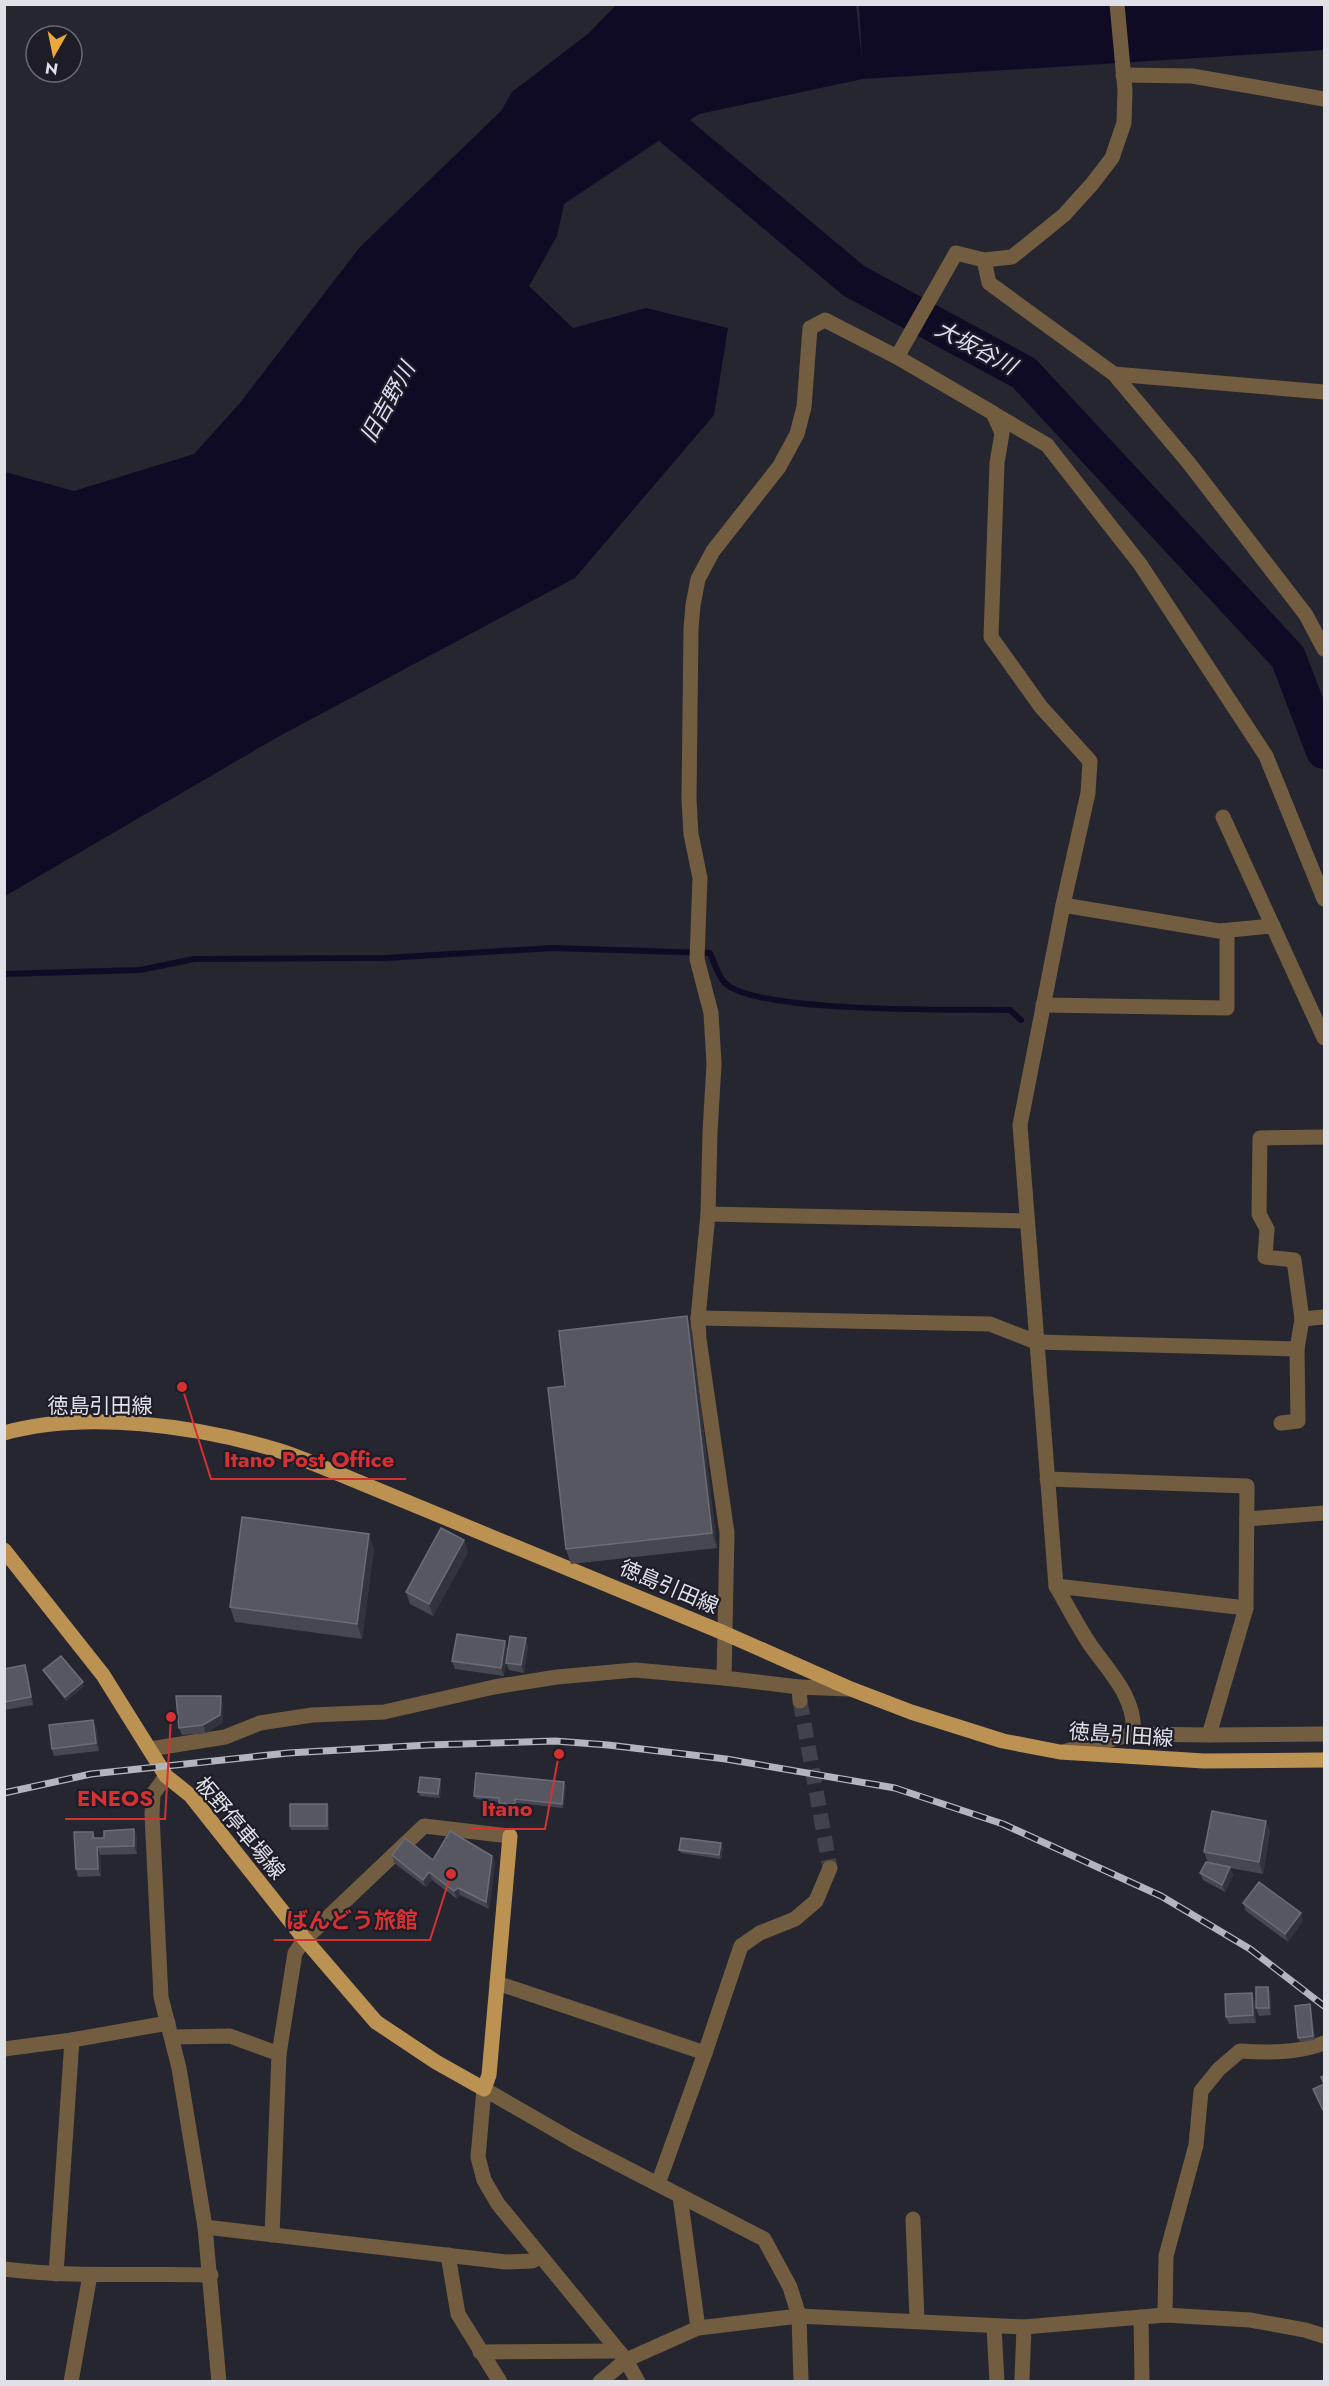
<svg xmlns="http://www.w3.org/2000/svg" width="1329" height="2386" viewBox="0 0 1329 2386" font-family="Jost,'Noto Sans JP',sans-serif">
<rect width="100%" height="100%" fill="#262631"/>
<path fill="#0f0b25" d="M616,5H856L862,61L859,5H1324V50L863,79L699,114L564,204L557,236L529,286L573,328L646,308L728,328L714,415L575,578L276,738L5,896V472L74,491L194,454L240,403L360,247L501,111L512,92L589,33Z"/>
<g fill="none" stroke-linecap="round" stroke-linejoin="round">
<path stroke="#0f0b25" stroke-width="6" d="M4,974L140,970L194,959L385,958L552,948L710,953C714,962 718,975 724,982C752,1014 961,1009 1010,1010L1021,1020"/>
<path stroke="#0f0b25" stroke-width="36" d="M637,99L854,281L1024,373L1288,657L1324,751"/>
<path stroke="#42424c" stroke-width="15" stroke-dasharray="15 8" stroke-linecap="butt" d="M800,1701L830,1868"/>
<g stroke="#725d40" stroke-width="15">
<path d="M1123,75L1192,76L1324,99"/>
<path d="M984,260L989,283L1114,374L1188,462L1306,615L1324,649"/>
<path d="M897,357L956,253L984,260L1012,257L1064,215L1092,184L1112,158L1124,123L1125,90L1117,4"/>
<path d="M1114,374L1324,392"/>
<path d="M994,414L1047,445L1140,564L1266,756L1324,899"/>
<path d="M1223,817L1324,1038"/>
<path d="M1063,905L1219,931L1273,926"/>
<path d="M1043,1005L1227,1008V931"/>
<path d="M708,1214L1027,1221"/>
<path d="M698,1318L990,1324L1036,1342L1297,1349L1302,1319L1324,1317"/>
<path d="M1302,1319L1294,1260L1265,1257L1267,1229L1259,1214L1260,1138L1324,1137"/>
<path d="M1281,1423L1298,1421L1297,1349"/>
<path d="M1047,1479L1247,1486L1246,1608L1209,1735L1133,1734"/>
<path d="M1247,1519L1324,1513"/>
<path d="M1056,1586L1246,1608"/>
<path d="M799,1687L724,1678L727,1533L699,1339L698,1318L708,1214L710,1132L714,1064L711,1013L697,959L700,878L691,834L689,800L691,629L693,605L698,579L713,551L779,467L797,434L804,407L810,328L825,320L897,357L993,413L1002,433L997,463L991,637L1041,707L1090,761L1088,793L1063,905L1020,1125L1056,1586C1067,1605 1077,1625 1089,1643C1108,1671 1137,1698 1133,1734L1066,1751"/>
<path d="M800,1701L799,1687L848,1689"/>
<path d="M1209,1735L1324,1734"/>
<path d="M150,1749L225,1737L260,1723L312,1715L384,1712L494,1687L557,1677L635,1670L724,1678"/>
<path d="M166,1776L153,1794L152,1815L161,1997L179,2068L205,2227L219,2382"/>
<path d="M497,1983L705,2053"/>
<path d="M172,2037L230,2036L279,2054"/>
<path d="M4,2049L72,2040L168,2023"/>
<path d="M658,2184L705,2053L741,1946L760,1933L795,1919L816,1901L830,1868"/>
<path d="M680,2196L698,2328"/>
<path d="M913,2219L917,2320"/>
<path d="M205,2227L506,2262L532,2261L540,2257"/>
<path d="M272,2235L279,2054L295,1953L305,1939L424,1826L510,1836"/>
<path d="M448,2255L458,2314L500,2382"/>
<path d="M4,2269C73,2278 142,2273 211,2275"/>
<path d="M56,2274L72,2040"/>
<path d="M1165,2315L1166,2256L1196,2145L1201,2091L1219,2069L1240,2051C1269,2053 1298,2053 1324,2043"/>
<path d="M1141,2317L1142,2382"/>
<path d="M994,2327L997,2382"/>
<path d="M480,2352L618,2351"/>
<path d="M1022,2379L1024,2327"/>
<path d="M71,2382L90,2275"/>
<path d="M600,2382L626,2360L698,2328L799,2316L1024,2327L1165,2315L1250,2320L1305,2330L1324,2336"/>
<path d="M638,2382L626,2360L498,2204L484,2180L478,2157L484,2089L576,2142L764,2239L790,2287L799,2316L801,2382"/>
</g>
<g stroke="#bc9253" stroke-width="15">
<path d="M4,1433C86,1410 197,1426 277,1450C297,1456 317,1465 337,1473L724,1633L851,1689L911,1712L1003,1741L1060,1752L1204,1761L1324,1760"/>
<path d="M4,1550L103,1675L166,1776L191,1796L302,1936L376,2022L436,2062L484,2089L489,2075L510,1836"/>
</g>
<g stroke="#b4b4bc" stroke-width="7">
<path id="rail" d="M4,1793L91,1774L288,1753L428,1745L555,1741L608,1745L726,1759L895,1788L1003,1824L1161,1896L1250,1949L1324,2006"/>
</g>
<use href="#rail" stroke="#1d1c27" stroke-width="4.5" stroke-dasharray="14" stroke-linecap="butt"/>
</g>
<g fill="#474752">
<path d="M692,1331L717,1548L571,1564L566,1549L565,1386Z"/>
<path d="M464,1540L468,1552L433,1616L410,1604L406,1592Z"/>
<path d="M374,1549L362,1639L235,1622L230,1607Z"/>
<path d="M505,1641L504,1676L455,1669L452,1661Z"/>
<path d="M528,1646L524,1673L509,1670L506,1663Z"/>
<path d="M25,1665L28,1673L33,1705L4,1710V1669Z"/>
<path d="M43,1670L84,1686L66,1701L45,1674Z"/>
<path d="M223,1704V1722L206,1733L182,1735L179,1728Z"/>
<path d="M96,1727L99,1751L54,1756L52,1749Z"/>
<path d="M441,1782L440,1798L420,1796L418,1792Z"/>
<path d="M566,1786L563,1808L516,1803V1808L500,1806L499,1802L476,1799L474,1796Z"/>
<path d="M329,1807V1830H291L290,1826Z"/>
<path d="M1266,1821L1270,1832L1263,1874L1230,1868L1233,1875L1225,1892L1203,1880L1200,1873L1208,1863L1204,1852Z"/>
<path d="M93,1832L95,1838L137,1837V1854L100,1855L101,1876L78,1877L76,1869Z"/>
<path d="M721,1843L723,1847L721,1859L681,1853L679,1850Z"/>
<path d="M392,1855L433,1860L492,1856L495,1863L489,1909L460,1895L457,1899L432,1880L426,1887L394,1863Z"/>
<path d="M1243,1903L1303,1921L1288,1942L1246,1911Z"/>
<path d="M1268,1987L1271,1994V2015L1259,2016L1256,2008Z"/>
<path d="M1252,1993L1254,2000L1256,2023L1229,2024L1226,2017Z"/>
<path d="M1311,2008L1315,2040L1300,2042L1298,2038Z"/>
</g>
<g fill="#33333e">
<path d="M687,1316L692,1331L717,1548L712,1533Z"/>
<path d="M369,1534L374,1549L362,1639L357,1624Z"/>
<path d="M464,1540L468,1552L433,1616L429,1604Z"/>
<path d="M526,1638L528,1646L524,1673L521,1665Z"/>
<path d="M505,1641L508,1649L504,1676L501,1668Z"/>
<path d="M25,1665L28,1673L33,1705L31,1697Z"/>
<path d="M83,1682L84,1686L66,1701L65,1697Z"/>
<path d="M221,1696L223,1704V1722L206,1733L203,1725Z"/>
<path d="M93,1720L96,1727L99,1751L96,1743Z"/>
<path d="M440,1779L441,1782L440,1798L438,1794Z"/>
<path d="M564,1782L566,1786L563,1808L562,1804Z"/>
<path d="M327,1804L329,1807V1830L327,1826Z"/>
<path d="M1266,1821L1270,1832L1263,1874L1259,1862Z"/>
<path d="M134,1829L137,1837V1854L134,1846Z"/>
<path d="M721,1843L723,1847L721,1859L719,1855Z"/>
<path d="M97,1847L100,1855L101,1876L98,1869Z"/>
<path d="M492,1856L495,1863L489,1909L486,1902Z"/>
<path d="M1230,1867L1233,1875L1225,1892L1222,1885Z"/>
<path d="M429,1872L432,1880L426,1887L423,1880Z"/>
<path d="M458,1888L460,1895L457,1899L454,1891Z"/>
<path d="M1301,1913L1303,1921L1288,1942L1285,1934Z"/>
<path d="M1268,1987L1271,1994V2015L1269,2008Z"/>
<path d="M1252,1993L1254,2000L1256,2023L1253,2015Z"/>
<path d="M1310,2004L1311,2008L1315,2040L1313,2036Z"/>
</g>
<g fill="#575762" stroke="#6c6c77" stroke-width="1.5">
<path d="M687,1316L712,1533L566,1549L548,1388L565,1386L559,1331Z"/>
<path d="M242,1517L369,1534L357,1624L230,1607Z"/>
<path d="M441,1528L464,1540L429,1604L406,1592Z"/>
<path d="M457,1634L505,1641L501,1668L452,1661Z"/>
<path d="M510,1636L526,1638L521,1665L506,1663Z"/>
<path d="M61,1656L83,1682L65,1697L43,1670Z"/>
<path d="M25,1665L31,1697L4,1702V1669Z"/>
<path d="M176,1696H221L220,1715L203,1725L179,1728Z"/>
<path d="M93,1720L96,1743L52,1749L49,1725Z"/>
<path d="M476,1773L564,1782L562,1804L515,1799V1804L499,1803V1798L474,1796Z"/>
<path d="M420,1777L440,1779L438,1794L418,1792Z"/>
<rect x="290" y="1804" width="37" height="22"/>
<path d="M1212,1811L1266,1821L1259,1862L1204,1852Z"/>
<path d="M134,1829V1846L97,1847L98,1869H76L74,1832H93V1838H104V1831Z"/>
<path d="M450,1831L492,1856L486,1902L458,1888L454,1891L429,1872L423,1880L392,1855L405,1838L433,1860Z"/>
<path d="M681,1838L721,1843L719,1855L679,1850Z"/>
<path d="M1206,1862L1230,1867L1222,1885L1200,1873Z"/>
<path d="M1259,1882L1301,1913L1285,1934L1243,1903Z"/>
<path d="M1256,1987H1268L1269,2008H1256Z"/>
<path d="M1252,1993L1253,2015L1226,2017L1225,1994Z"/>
<path d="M1310,2004L1313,2036L1298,2038L1295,2006Z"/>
<path d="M1324,2076V2084L1321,2077Z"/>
<path d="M1324,2084V2110H1323L1313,2089Z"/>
</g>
<g text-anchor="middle" stroke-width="4.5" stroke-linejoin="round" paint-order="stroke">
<g font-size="21" fill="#e0e0e7" stroke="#1d1c27">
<text x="100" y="1413">徳島引田線</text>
<text transform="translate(669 1587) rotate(23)" y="7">徳島引田線</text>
<text transform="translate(1121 1735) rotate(4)" y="7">徳島引田線</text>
<text transform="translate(240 1828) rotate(50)" y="7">板野停車場線</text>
</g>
<g font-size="22" font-style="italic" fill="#deddf6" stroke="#1d1c27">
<text transform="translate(976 347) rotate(28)" y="8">大坂谷川</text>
<text transform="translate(387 402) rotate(-61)" y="8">旧吉野川</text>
</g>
</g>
<path fill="none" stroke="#d63132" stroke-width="2" d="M182 1387L211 1479H406M171 1717L165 1819H65M559 1754L545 1829H469M451 1874L430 1940H274"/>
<g fill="#d63132" stroke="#1d1c27" stroke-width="2">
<circle cx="182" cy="1387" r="6"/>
<circle cx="171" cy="1717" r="6"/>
<circle cx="559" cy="1754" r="6"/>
<circle cx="451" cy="1874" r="6"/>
</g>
<g font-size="22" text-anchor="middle" font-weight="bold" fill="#d63132" stroke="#1d1c27" stroke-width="4.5" stroke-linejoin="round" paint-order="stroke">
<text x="309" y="1467">Itano Post Office</text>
<text x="115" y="1806">ENEOS</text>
<text x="507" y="1816">Itano</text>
<text x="352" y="1928">ばんどう旅館</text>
</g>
<rect width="1329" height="2386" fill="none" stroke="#e0e0e7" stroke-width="12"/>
<g transform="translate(54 54) rotate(189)"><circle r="28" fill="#1d1c27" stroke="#6b6a74" stroke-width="1.5"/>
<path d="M0-4.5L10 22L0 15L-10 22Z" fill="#eba93a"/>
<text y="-9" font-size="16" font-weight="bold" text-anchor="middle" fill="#e0e0e7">N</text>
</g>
</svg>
